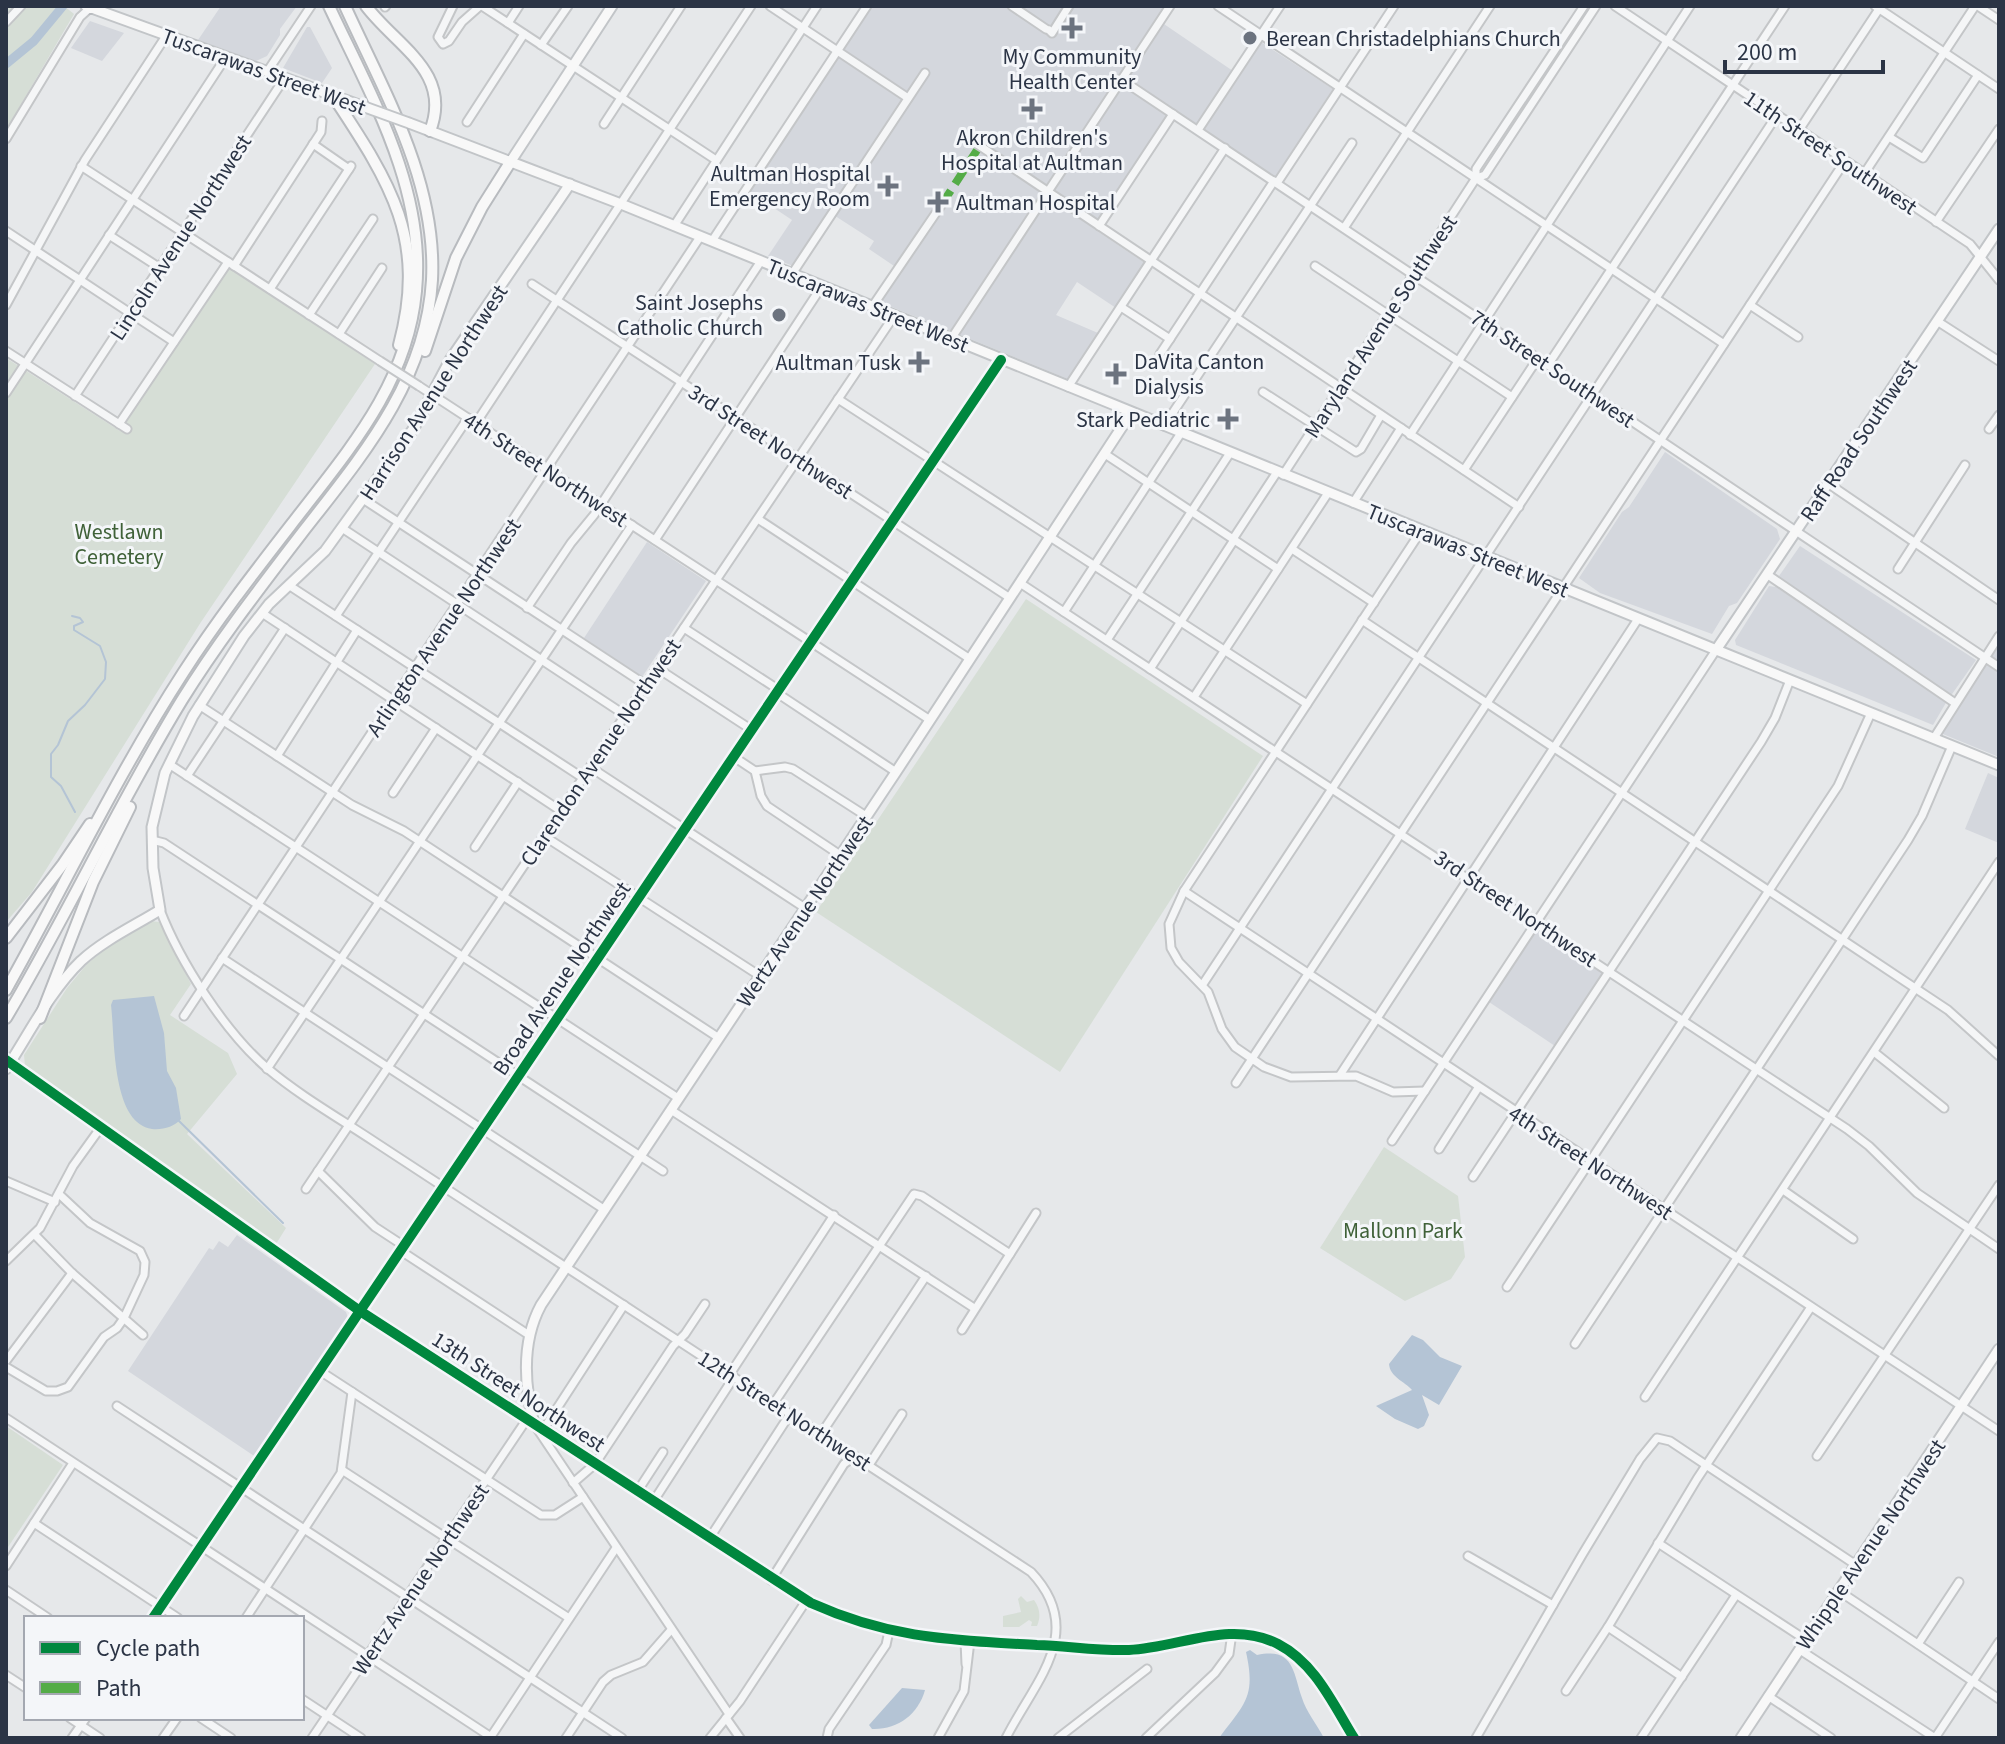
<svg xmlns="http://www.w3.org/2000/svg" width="2005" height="1744" viewBox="0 0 2005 1744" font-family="'Source Sans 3',sans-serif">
<rect width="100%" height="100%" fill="#e6e8ea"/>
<g fill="#d4d7dd">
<path d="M221,6H297L280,29V35L267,56L256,61L198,40Z"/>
<path d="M872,6H1166L1158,20L1233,71L1197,126L1172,110L1094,229L1145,263L1116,308L1077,282L1056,315L1098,333L1068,379L882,303L881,299L900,270L869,249L874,241L829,212L793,266L768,256L792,220L750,192Z"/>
<path d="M90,21L124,33L102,61L71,48Z"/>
<path d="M307,27H310L332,68L322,83L283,68Z"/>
<path d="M1261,42L1333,89L1275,177L1203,130Z"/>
<path d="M1665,452L1777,529L1780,539L1737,603L1729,606L1712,634L1600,593L1579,578L1622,512L1629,507Z"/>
<path d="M647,542L706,581L642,677L584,638Z"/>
<path d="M1800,546L1976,660L1950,697L1781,580L1779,576Z"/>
<path d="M1769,586L1776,587L1947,701L1933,725L1736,645L1735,640Z"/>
<path d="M1999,631V757L1933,730Z"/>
<path d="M1988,773L1999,778V843L1965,829Z"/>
<path d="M1538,929L1603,973L1555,1046L1489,1002Z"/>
<path d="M237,1235L346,1312L348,1318L257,1458L128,1371L209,1248L213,1250L219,1241L228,1247Z"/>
</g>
<g fill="#d6ded6">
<path d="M6,6H64L74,14L6,130Z"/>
<path d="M229,267L375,364L201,622L32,892L6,922V358L120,431Z"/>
<path d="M1026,599L1263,756L1060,1072L816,912Z"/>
<path d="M151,921L159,922L191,984L170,1015L228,1053L237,1074L187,1134L286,1228L276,1244L25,1066L24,1055L67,988L87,964L109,946Z"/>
<path d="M1384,1147L1458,1196L1465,1257L1451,1279L1405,1301L1320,1248Z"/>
<path d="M6,1426L63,1465L6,1550Z"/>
<path d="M1021,1596L1027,1602L1034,1600C1040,1608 1041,1617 1037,1626H1031L1032,1622L1029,1620L1019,1627H1003V1616L1021,1612L1018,1599Z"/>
</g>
<g fill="#b4c4d5">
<path d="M154,996L164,1033L167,1071L176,1088L181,1119C174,1127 163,1130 152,1129C111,1123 115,1037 111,1005L113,1000Z"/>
<path d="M1412,1335L1423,1340L1440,1357L1462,1366L1439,1405L1422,1395L1429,1415L1424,1426L1418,1429L1395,1419L1376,1406L1412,1390C1404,1381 1390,1377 1389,1364Z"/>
<path d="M1250,1650L1257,1655C1294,1647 1293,1672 1302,1698C1306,1711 1317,1725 1324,1738H1219C1245,1703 1256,1697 1246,1652Z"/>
<path d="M902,1688L925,1690C918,1715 897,1730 872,1729L869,1725Z"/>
</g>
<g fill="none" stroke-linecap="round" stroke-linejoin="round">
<g stroke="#b4c4d5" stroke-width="2">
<path d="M72,616L80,618L83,622L74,626V630L100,646L106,662L105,679L85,705L68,721L58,745L51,754V777L61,786L75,812"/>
<path d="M179,1121L283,1223"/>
</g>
<path stroke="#b4c4d5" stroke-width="9" d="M6,64L34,41L63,6"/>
<g stroke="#c4c6c8" stroke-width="11">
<g id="minor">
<path d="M453,6L438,37L443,44L449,41L462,22L480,6"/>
<path d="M482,6L716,160"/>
<path d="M770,6L908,98"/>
<path d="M1012,6L1046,29"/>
<path d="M1218,6L1724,344"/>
<path d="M1615,6L1970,244L1999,280"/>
<path d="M1875,6L1999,89"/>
<path d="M1978,6L1999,20"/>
<path d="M385,7L386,6"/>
<path d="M6,22L21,6"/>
<path d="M508,23L519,6"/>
<path d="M1049,30L1052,33L1069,6"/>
<path d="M541,45L568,6"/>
<path d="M267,72L311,6"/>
<path d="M1122,80L1999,667"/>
<path d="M467,122L524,34"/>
<path d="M604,124L681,6"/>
<path d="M1198,130L1280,6"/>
<path d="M1799,130L1881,6"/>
<path d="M1889,137L1923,158L1978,75"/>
<path d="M6,139L80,17L90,8"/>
<path d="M971,140L1519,507"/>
<path d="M313,144L349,169"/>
<path d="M81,166L380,361"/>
<path d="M1864,174L1975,6"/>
<path d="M1476,178L1485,175L1596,6"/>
<path d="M1277,183L1394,6"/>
<path d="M1936,222L1999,129"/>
<path d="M674,226L817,6"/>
<path d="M1099,226L1173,114"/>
<path d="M1344,228L1490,6"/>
<path d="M6,231L174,342"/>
<path d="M109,235L160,268"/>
<path d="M712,241L867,6"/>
<path d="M234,266L321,132L322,121"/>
<path d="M1315,266L1512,397"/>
<path d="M792,274L925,73"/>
<path d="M532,284L1010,598"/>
<path d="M270,289L351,166"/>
<path d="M6,305L85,160L166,36"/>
<path d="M1750,305L1798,337"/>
<path d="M872,307L942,204"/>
<path d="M1121,307L1170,339"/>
<path d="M309,315L373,219"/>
<path d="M1937,321L1999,361"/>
<path d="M339,334L382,268"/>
<path d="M951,339L1170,6"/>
<path d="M6,351L127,429"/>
<path d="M1160,354L1274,181"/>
<path d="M1548,365L1785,6"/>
<path d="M419,386L930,720"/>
<path d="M1068,387L1225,148"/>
<path d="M1263,392L1356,452L1361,449L1381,415"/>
<path d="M6,393L226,57"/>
<path d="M75,396L284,79"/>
<path d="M838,399L1307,704"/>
<path d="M476,423L751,6"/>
<path d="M119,424L228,262"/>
<path d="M1164,426L1352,143"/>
<path d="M1989,429L1999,415"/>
<path d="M1410,435L1690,6"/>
<path d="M1105,454L1278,569"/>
<path d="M1464,470L1538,358"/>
<path d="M1283,475L1476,178V169L1584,6"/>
<path d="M1829,484L1999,600"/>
<path d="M363,499L646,685"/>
<path d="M1353,503L1401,428"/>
<path d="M758,519L970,659"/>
<path d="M342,528L625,715"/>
<path d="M1421,531L1184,891L1169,924L1171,948L1179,962L1208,992L1222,1029L1235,1047L1264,1067L1291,1077L1356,1076L1393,1092L1425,1091"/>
<path d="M1233,539L1277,472"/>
<path d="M655,540L822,286"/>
<path d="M1292,549L1374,603"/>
<path d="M1898,569L1965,465"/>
<path d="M1768,575L1955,703"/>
<path d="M1020,583L1847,1129L1869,1146L1917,1193L1999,1249"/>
<path d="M290,586L583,778"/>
<path d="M527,608L571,543L594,515L761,261"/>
<path d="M1064,612L1181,433"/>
<path d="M262,613L561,811"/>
<path d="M336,616L468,418"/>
<path d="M1362,620L1948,1010L1999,1056"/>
<path d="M684,628L779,690"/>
<path d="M1107,640L1230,453"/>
<path d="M657,668L752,730"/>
<path d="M1150,669L1234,540"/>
<path d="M777,693L896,772"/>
<path d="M1194,697L1328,493"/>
<path d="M199,705L352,805L404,831L719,1038"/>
<path d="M1934,738L1999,636"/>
<path d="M277,756L357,630"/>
<path d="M734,757L755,771L761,796L767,806L840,855"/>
<path d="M169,764L678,1098"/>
<path d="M590,767L805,908"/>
<path d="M755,771L785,767L793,769L866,816"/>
<path d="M187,776L285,628"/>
<path d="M393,793L436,728"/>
<path d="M544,836L760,976"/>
<path d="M152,840L164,843L663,1171"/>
<path d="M475,847L518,782"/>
<path d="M1184,891L1999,1431"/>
<path d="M160,910C180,962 225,1032 267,1068C300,1096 339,1118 375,1142L1031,1572C1088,1632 1034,1682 1006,1738"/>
<path d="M222,958L605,1210"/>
<path d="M1203,984L1777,115"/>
<path d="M184,1016L700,237"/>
<path d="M1874,1052L1944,1108"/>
<path d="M267,1069L632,525"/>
<path d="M1340,1075L1638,619"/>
<path d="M1236,1083L1845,161"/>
<path d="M671,1110L974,1308"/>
<path d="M1392,1141L1716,650"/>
<path d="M1439,1149L1478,1088"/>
<path d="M318,1171L375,1227L404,1246"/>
<path d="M1473,1177L1761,742L1775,718L1790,680"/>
<path d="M6,1181L55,1202"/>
<path d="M306,1189L894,316"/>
<path d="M1783,1190L1853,1239"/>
<path d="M35,1235L72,1273L143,1335"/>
<path d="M401,1251L529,1335"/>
<path d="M6,1261L40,1228L73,1166L101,1127"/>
<path d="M1507,1287L1838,786L1871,713"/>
<path d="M962,1330L1036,1213"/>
<path d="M1575,1344L1908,840L1922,816L1952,746"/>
<path d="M6,1361L72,1273"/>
<path d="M6,1367L46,1391H57L68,1387L104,1337L117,1328L124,1318L144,1275L145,1262L140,1251L90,1223L59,1194"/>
<path d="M320,1371L541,1515H555L583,1497"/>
<path d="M730,1374L834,1215"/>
<path d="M1645,1397L1999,862"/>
<path d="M774,1403L914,1194L922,1196L1010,1254"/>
<path d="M117,1406L622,1738"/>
<path d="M6,1418L491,1737"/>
<path d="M536,1427L729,1714"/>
<path d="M543,1430L624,1305"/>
<path d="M821,1434L926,1276"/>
<path d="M1817,1456L1999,1185"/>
<path d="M869,1465L902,1414"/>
<path d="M342,1470L569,1618"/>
<path d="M573,1483L595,1464L673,1346L685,1334L705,1304"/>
<path d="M637,1492L663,1452"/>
<path d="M653,1502L734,1377"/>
<path d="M34,1523L178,1618"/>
<path d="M709,1539L790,1414"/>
<path d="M1658,1543L1806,1640"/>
<path d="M1468,1556L1553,1605"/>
<path d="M6,1566L73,1463"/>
<path d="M771,1580L844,1464L855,1456"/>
<path d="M6,1590L48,1618"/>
<path d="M1839,1591L1999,1699"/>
<path d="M153,1618L1001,360"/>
<path d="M246,1618L341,1473L352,1392"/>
<path d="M1608,1627L1682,1677"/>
<path d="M965,1641L966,1664"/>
<path d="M1918,1644L1959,1582"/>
<path d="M1800,1650L1935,1738L1999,1642"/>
<path d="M6,1675L26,1688"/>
<path d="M1566,1691L1608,1627L1697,1479L1811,1307"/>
<path d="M1768,1696L1831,1738"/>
<path d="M302,1699L361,1738"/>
<path d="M70,1718L100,1738"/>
<path d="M201,1718L231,1738"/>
<path d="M726,1718L740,1738"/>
<path d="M72,1738L86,1718"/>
<path d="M163,1738L177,1718"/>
<path d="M312,1738L527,1419"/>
<path d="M490,1738L616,1548"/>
<path d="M566,1738L603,1682L611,1675L643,1662L671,1630"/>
<path d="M710,1738L740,1701L806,1601"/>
<path d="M827,1738L829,1729L886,1645L889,1631"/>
<path d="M938,1738L964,1691L970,1641"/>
<path d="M1058,1738L1147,1669"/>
<path d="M1146,1738L1215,1673L1229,1654L1232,1633"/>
<path d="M1476,1738L1582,1555L1640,1459L1657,1438L1670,1441L1856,1565"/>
<path d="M1641,1738L1736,1595"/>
</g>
</g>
<g stroke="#c2c5c8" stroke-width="13">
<g id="major">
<path d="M86,6L362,106"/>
<path d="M409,123L621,204L1999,765"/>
<path d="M511,161L612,6"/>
<path d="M1716,650L1999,229"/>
<path d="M6,1060L360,1311L811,1603C891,1639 951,1640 1037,1645C1068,1646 1098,1651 1129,1650C1179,1648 1230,1619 1278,1644C1315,1663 1333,1704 1354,1738"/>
<path d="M6,1069C29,1034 50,991 81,961C104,940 134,926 160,910L153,868L152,827L165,773L193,716L244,636L269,604L325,551L414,428L450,360L570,184"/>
<path d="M534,1424C524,1384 521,1342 541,1305L896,772L1131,413"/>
<path d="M1741,1738L1999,1349"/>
</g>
</g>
<g stroke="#b8bbbf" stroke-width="14">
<g id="highway">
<path d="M366,6C396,46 453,72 430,131"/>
<path d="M90,8L93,6"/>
<path d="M333,96C389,181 428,238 399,345"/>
<path d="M425,351L456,258L482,207L511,161"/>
<path d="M6,938L63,864L90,824"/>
<path d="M6,990C65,885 117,775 183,673C219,617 260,565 301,512C353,445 408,380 416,291C426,189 371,96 329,6"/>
<path d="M6,1018C68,914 119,803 182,700C218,642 260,588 302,533C362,456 426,382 432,280C437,181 384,92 345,6"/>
<path d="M40,1018L93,882L130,807"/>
</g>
</g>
<use href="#minor" stroke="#f5f6f7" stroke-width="7"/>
<use href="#major" stroke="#f8f8f8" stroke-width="9"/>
<use href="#highway" stroke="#f8f8f8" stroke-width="10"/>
<g stroke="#c4c6c8" stroke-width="11" stroke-linecap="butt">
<path id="minor-bridge" d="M380,361L419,386"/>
</g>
<g stroke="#c2c5c8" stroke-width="13" stroke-linecap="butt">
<path id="major-bridge" d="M362,106L409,123"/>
</g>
<use href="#minor-bridge" stroke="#f5f6f7" stroke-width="7"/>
<use href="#major-bridge" stroke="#f8f8f8" stroke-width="9"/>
<path stroke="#54ac47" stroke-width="8" stroke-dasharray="16 8" stroke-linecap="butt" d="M942,204L979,147"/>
<g stroke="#f4f6f9" stroke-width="15">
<g id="cycleway">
<path d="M6,1060L360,1311L811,1603C891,1639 951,1640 1037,1645C1068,1646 1098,1651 1129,1650C1179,1648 1230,1619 1278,1644C1315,1663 1333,1704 1354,1738"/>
<path d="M153,1618L1001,360"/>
</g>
</g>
<use href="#cycleway" stroke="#00873e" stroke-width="10"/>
</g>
<g fill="#6c737f" stroke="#f4f6f9" stroke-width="3">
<path d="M1068 16h8v8h8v8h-8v8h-8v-8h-8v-8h8z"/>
<circle cx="1250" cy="38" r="8"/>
<path d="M1028 97h8v8h8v8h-8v8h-8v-8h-8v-8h8z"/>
<path d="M884 174h8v8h8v8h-8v8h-8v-8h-8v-8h8z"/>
<path d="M934 190h8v8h8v8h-8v8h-8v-8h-8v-8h8z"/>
<circle cx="779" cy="315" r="8"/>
<path d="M915 350h8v8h8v8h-8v8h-8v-8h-8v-8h8z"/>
<path d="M1112 362h8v8h8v8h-8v8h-8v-8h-8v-8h8z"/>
<path d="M1224 407h8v8h8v8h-8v8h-8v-8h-8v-8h8z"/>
</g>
<g text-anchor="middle" stroke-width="6" stroke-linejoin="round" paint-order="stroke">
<g font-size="22" fill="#2b3445" stroke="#f4f6f9" text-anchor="end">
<text x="1266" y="46" text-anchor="start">Berean Christadelphians Church</text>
<text x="1072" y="64" text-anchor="middle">My Community<tspan x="1072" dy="25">Health Center</tspan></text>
<text x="1032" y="145" text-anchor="middle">Akron Children's<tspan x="1032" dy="25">Hospital at Aultman</tspan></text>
<text x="870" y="181">Aultman Hospital<tspan x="870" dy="25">Emergency Room</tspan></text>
<text x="956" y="210" text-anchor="start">Aultman Hospital</text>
<text x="763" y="310">Saint Josephs<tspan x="763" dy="25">Catholic Church</tspan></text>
<text x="1134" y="369" text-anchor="start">DaVita Canton<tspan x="1134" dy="25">Dialysis</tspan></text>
<text x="901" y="370">Aultman Tusk</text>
<text x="1210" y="427">Stark Pediatric</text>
</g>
<g font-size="22" fill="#2b3445" stroke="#f4f6f9">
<text transform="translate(264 71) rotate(20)" y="8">Tuscarawas Street West</text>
<text transform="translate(1831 152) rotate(34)" y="8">11th Street Southwest</text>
<text transform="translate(180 237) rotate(-57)" y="8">Lincoln Avenue Northwest</text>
<text transform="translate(868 305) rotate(22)" y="8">Tuscarawas Street West</text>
<text transform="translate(1380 326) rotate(-57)" y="8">Maryland Avenue Southwest</text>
<text transform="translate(1553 368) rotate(34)" y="8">7th Street Southwest</text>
<text transform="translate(433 392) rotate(-57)" y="8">Harrison Avenue Northwest</text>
<text transform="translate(1858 440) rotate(-56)" y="8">Raff Road Southwest</text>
<text transform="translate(771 441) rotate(33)" y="8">3rd Street Northwest</text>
<text transform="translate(546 469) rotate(33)" y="8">4th Street Northwest</text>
<text transform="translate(1468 550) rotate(22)" y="8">Tuscarawas Street West</text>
<text transform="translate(443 627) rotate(-56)" y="8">Arlington Avenue Northwest</text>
<text transform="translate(600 752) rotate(-56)" y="8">Clarendon Avenue Northwest</text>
<text transform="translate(1516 908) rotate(34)" y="8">3rd Street Northwest</text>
<text transform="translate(804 911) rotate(-56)" y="8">Wertz Avenue Northwest</text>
<text transform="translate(561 978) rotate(-56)" y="8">Broad Avenue Northwest</text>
<text transform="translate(1591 1162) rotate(33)" y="8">4th Street Northwest</text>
<text transform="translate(519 1391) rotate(33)" y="8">13th Street Northwest</text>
<text transform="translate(785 1410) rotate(33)" y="8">12th Street Northwest</text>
<text transform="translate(1870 1544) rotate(-56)" y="8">Whipple Avenue Northwest</text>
<text transform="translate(420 1579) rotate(-56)" y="8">Wertz Avenue Northwest</text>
</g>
<g font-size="22" fill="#3f6138" stroke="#f4f6f9">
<text x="119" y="539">Westlawn<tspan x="119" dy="25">Cemetery</tspan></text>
<text x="1403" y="1238">Mallonn Park</text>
</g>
</g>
<rect width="2005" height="1744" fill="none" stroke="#2b3445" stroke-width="16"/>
<rect x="24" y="1616" width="280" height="104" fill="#f4f6f9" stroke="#a4a8b1" stroke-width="2"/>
<rect x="40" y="1642" width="40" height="12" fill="#00873e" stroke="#a4a8b1" stroke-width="2"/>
<text x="96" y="1656" font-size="24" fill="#2b3445">Cycle path</text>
<rect x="40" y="1682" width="40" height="12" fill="#54ac47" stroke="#a4a8b1" stroke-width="2"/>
<text x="96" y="1696" font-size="24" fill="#2b3445">Path</text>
<path d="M1725 60v12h158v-12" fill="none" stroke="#2b3445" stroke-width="4"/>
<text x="1737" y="60" font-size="24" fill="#2b3445" stroke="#f4f6f9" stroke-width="6" paint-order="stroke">200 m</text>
</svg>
